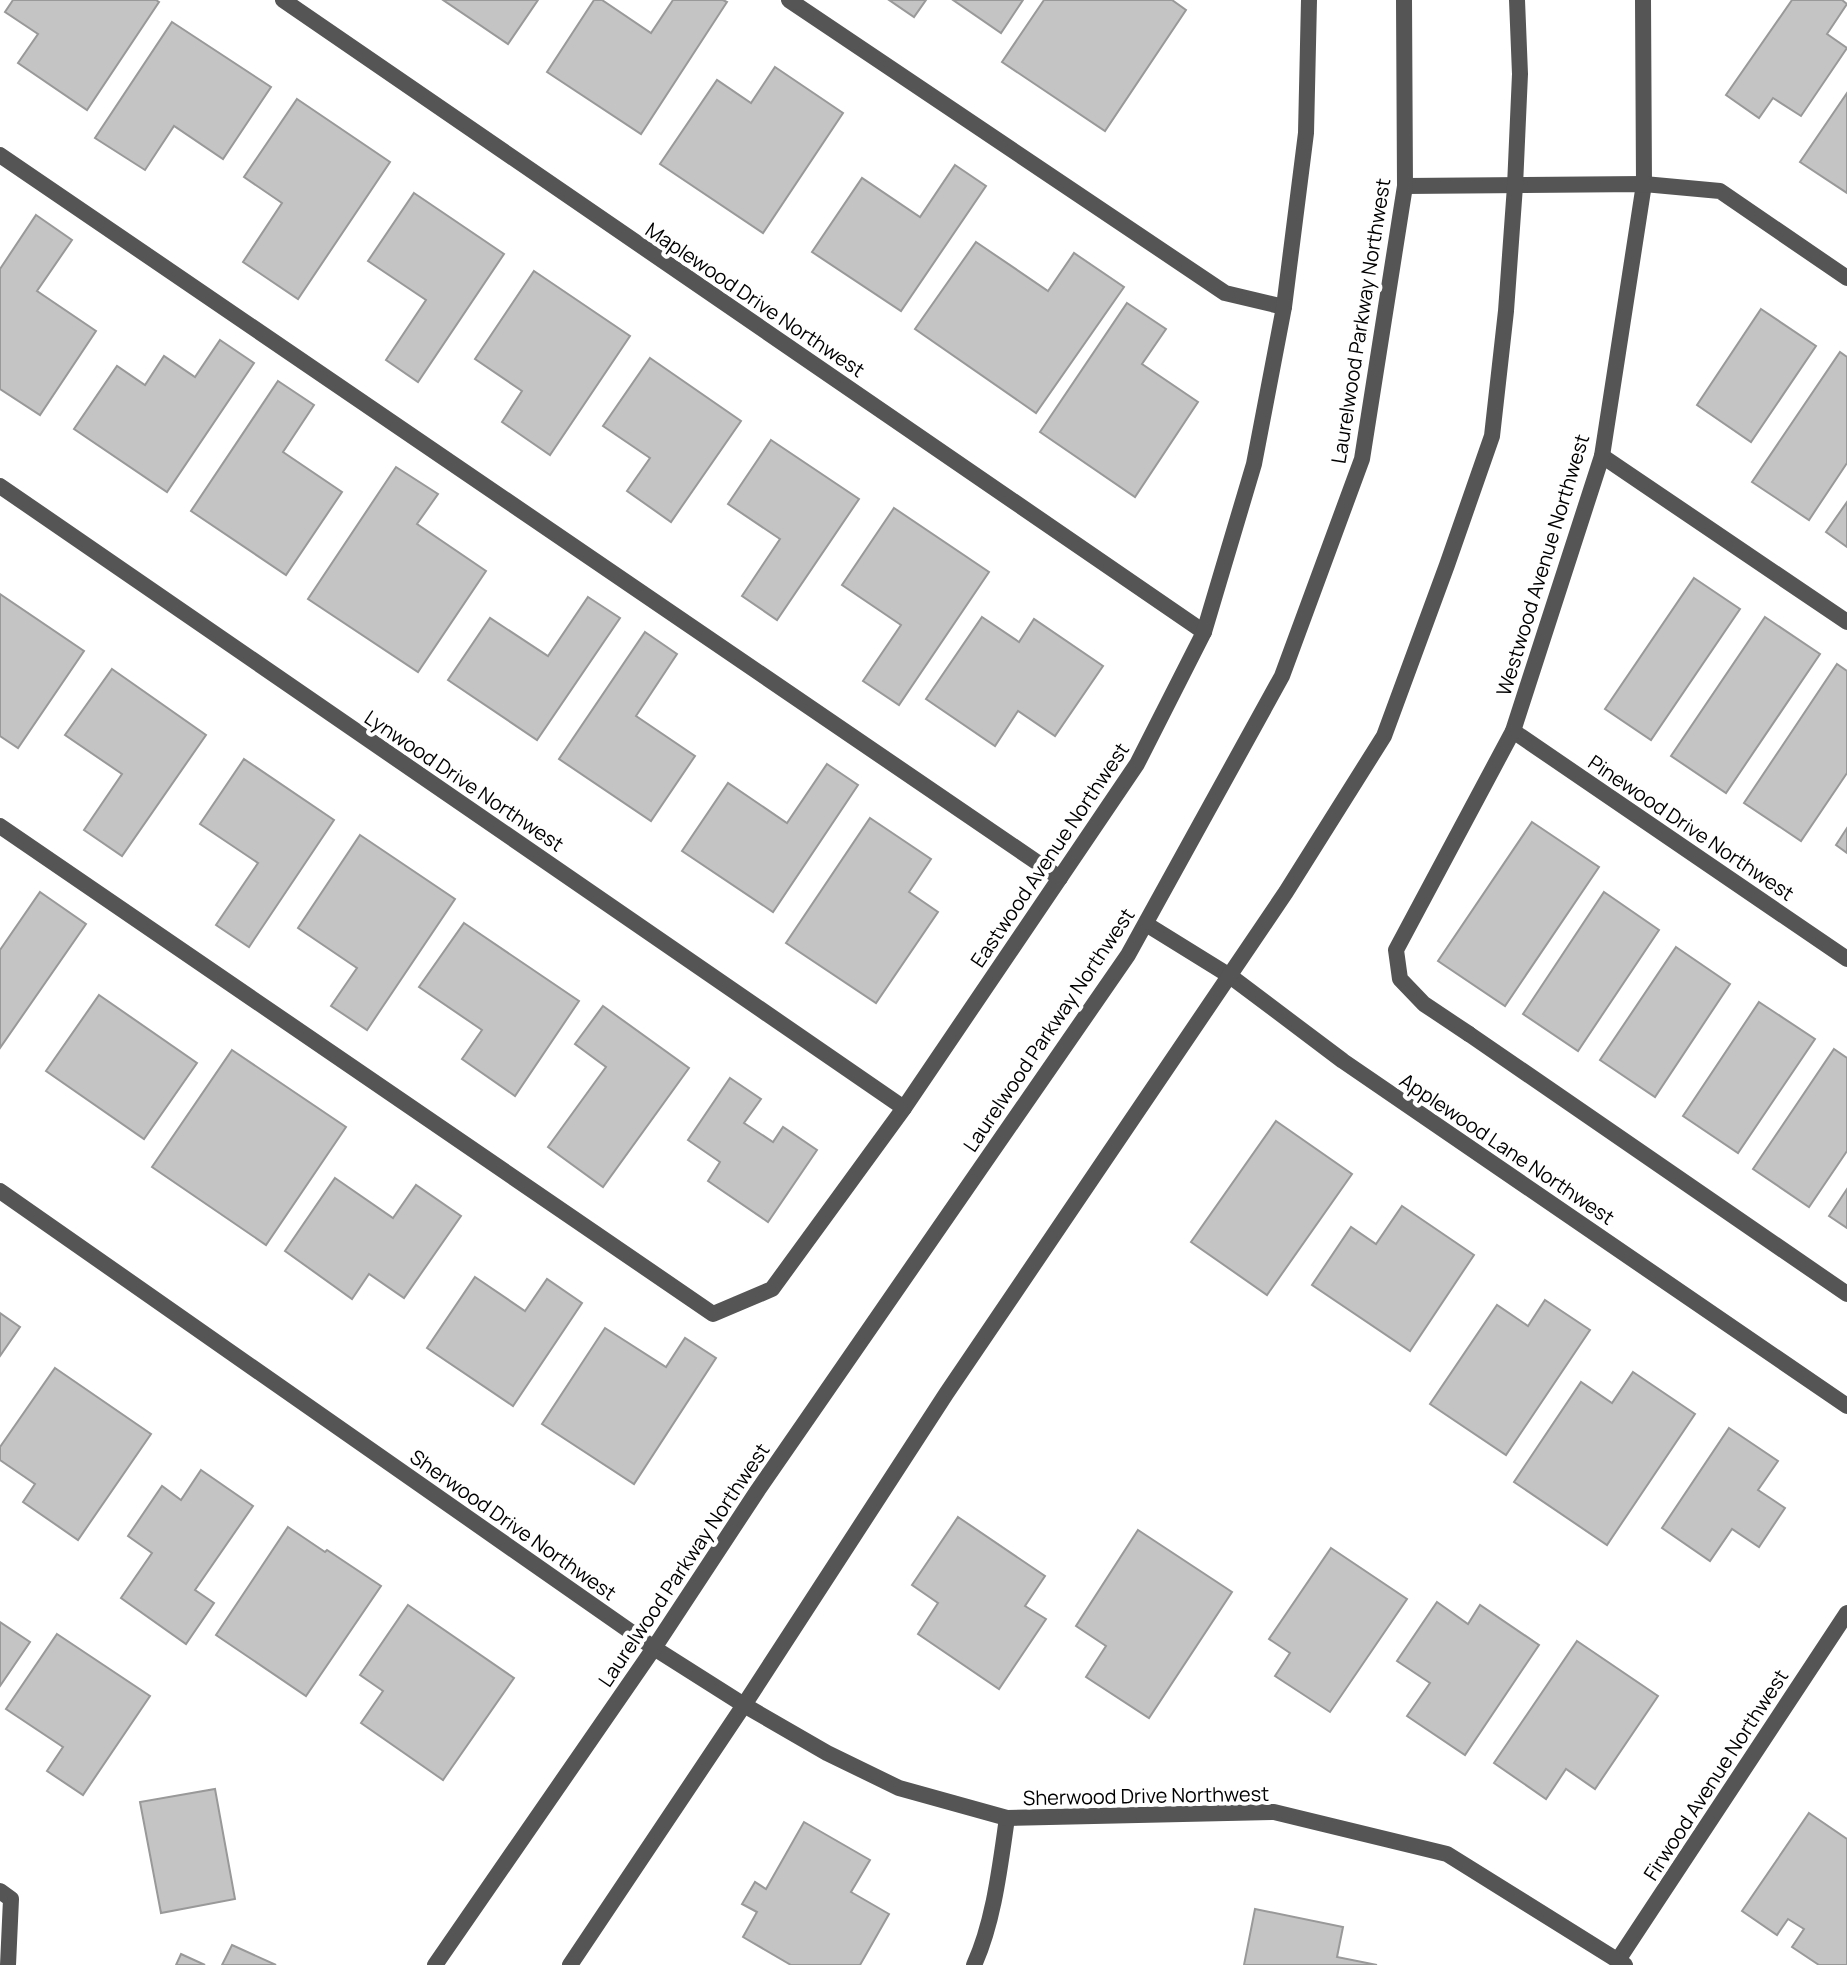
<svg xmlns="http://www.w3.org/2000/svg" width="1847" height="1965" viewBox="0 0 1847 1965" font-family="Manrope,sans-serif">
<rect width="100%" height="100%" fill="#fff"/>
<g fill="#c4c4c4" stroke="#999" stroke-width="2">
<path d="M13,0H156L159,2L87,110L18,63L38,34L5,12Z"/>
<path d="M443,0H538L508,44Z"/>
<path d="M594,0H602L651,33L673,0H723L727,2L641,134L547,72Z"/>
<path d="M889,0H926L914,17Z"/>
<path d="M953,0H1023L1001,33Z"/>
<path d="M1044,0H1172L1186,10L1105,131L1002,62Z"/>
<path d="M1792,0H1842L1847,4L1827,34L1847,48L1801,116L1773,98L1759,118L1726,95Z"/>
<path d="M172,22L271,87L223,159L174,126L145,170L95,138Z"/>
<path d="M775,67L843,113L763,233L660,164L717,80L751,103Z"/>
<path d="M1847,93V193L1800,162Z"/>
<path d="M297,99L390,162L298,299L243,262L282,203L244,177Z"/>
<path d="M955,165L986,186L901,311L812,252L862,178L920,217Z"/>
<path d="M414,193L504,254L418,382L386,360L426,300L368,261Z"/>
<path d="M36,215L72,240L37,291L96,331L40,415L0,389V269Z"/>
<path d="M976,242L1048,291L1074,253L1124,287L1036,413L915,329Z"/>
<path d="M534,271L630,336L550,455L502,422L522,391L475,359Z"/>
<path d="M1127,303L1166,329L1142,364L1198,402L1135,497L1040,432Z"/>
<path d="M1761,309L1816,346L1751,442L1697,405Z"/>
<path d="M220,340L254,363L167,492L74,429L117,366L145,385L164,356L195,377Z"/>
<path d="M1840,352L1847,357V463L1809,520L1752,482Z"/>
<path d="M650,358L741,421L671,522L627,491L650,458L603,426Z"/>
<path d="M278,381L314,405L283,452L342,492L286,575L191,511Z"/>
<path d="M771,440L859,499L777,620L742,596L780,539L728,504Z"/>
<path d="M396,467L438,494L417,524L486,571L418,672L308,599Z"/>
<path d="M1847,502V547L1826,532Z"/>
<path d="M894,508L989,572L899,705L863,681L901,625L842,585Z"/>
<path d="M1694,578L1740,609L1651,740L1605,709Z"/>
<path d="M0,594L84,651L18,748L0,736Z"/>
<path d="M588,597L620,618L537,740L448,680L490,618L548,656Z"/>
<path d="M982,617L1019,642L1034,619L1103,666L1055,736L1018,711L995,746L926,699Z"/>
<path d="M1765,617L1820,654L1726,793L1671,756Z"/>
<path d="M645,632L677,654L636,716L695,756L651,821L559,759Z"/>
<path d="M1837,664L1847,671V773L1801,841L1744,803Z"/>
<path d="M112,669L206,735L122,856L84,830L122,774L65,735Z"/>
<path d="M244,759L334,820L249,947L216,925L258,863L200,824Z"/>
<path d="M827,764L858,785L773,912L682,851L728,783L787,823Z"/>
<path d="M870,818L931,859L909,892L938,912L876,1003L786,943Z"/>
<path d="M1532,822L1599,867L1505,1006L1438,961Z"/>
<path d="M1847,828V853L1836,845Z"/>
<path d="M360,835L455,899L367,1030L331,1006L357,968L298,928Z"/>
<path d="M40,892L86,924L0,1048V950Z"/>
<path d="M1604,892L1659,930L1578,1051L1523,1014Z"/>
<path d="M464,923L579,1001L515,1096L462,1059L482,1030L419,987Z"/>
<path d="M1676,947L1730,984L1655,1097L1600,1060Z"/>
<path d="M99,995L197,1063L144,1139L46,1071Z"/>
<path d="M1759,1002L1815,1039L1738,1153L1683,1116Z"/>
<path d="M603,1006L689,1068L603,1187L548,1147L606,1067L575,1044Z"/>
<path d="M1834,1049L1847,1058V1151L1809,1207L1753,1169Z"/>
<path d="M232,1050L346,1127L266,1245L152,1167Z"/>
<path d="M730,1078L761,1099L744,1123L773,1142L783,1127L817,1150L768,1222L708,1181L720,1162L688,1140Z"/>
<path d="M1276,1121L1352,1174L1267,1295L1191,1242Z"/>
<path d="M335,1178L393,1218L416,1185L461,1216L404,1298L369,1274L352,1299L285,1251Z"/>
<path d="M1847,1189V1228L1829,1216Z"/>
<path d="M1402,1206L1474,1255L1410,1351L1312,1285L1351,1227L1376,1244Z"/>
<path d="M475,1277L525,1311L547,1279L582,1303L513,1406L427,1348Z"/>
<path d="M1545,1300L1590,1330L1506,1455L1430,1404L1497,1305L1528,1326Z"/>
<path d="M0,1313L20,1327L0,1356Z"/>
<path d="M605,1328L666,1367L685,1338L716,1358L634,1484L542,1424Z"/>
<path d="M55,1368L151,1434L78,1540L23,1502L35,1484L0,1460V1447Z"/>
<path d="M1633,1372L1695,1414L1607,1545L1514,1482L1581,1382L1612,1403Z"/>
<path d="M1729,1428L1778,1461L1758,1490L1785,1508L1759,1547L1732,1529L1710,1561L1662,1528Z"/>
<path d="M201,1470L253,1506L195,1590L214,1603L186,1644L121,1598L152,1553L128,1536L162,1486L181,1500Z"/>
<path d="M958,1517L1045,1576L1025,1606L1046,1619L999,1689L918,1634L938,1603L912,1585Z"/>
<path d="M288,1527L325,1552L327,1550L381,1586L306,1696L216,1635Z"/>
<path d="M1138,1530L1232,1592L1149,1718L1086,1677L1106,1646L1076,1626Z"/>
<path d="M1331,1548L1407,1599L1330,1712L1275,1676L1290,1653L1269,1639Z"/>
<path d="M1437,1602L1468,1624L1480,1605L1539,1645L1465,1755L1407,1716L1430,1683L1397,1661Z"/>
<path d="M408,1605L514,1678L443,1780L361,1723L383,1691L360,1675Z"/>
<path d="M0,1622L30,1642L0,1686Z"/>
<path d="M57,1634L150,1696L83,1795L47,1771L63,1747L6,1709Z"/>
<path d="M1577,1641L1658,1696L1595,1789L1566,1769L1546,1799L1494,1763Z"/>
<path d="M215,1789L235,1899L161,1913L140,1802Z"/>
<path d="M1809,1813L1847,1839V1965H1819L1792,1947L1804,1929L1788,1919L1777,1935L1742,1911Z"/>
<path d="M804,1822L870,1860L851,1892L889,1914L860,1965H791L743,1937L757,1912L742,1904L755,1882L766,1889Z"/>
<path d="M1255,1909L1343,1927L1337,1957L1377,1965H1244Z"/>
<path d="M232,1945L276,1965H222Z"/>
<path d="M181,1954L205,1965H176Z"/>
</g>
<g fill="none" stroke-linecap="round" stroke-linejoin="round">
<g stroke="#555" stroke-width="16">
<path d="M789,0L1225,293L1284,307"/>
<path d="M0,155L1060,878"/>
<path d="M1602,456L1847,622"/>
<path d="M0,826L713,1314L772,1289L904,1108"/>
<path d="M1469,1034L1847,1294"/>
</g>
<g stroke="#555" stroke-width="16">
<path d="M283,0L1204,632"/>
<path d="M0,486L904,1108L1137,764L1204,632L1254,464L1284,307L1306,133L1309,0"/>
<path d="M1513,731L1847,959"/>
<path d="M1146,924L1230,976L1343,1061L1847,1406"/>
<path d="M1469,1034L1424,1004L1400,979L1396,950L1513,731L1602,456L1644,184L1643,0"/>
<path d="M0,1891L11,1899L8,1965"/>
<path d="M1618,1960L1847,1613"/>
<path d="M974,1965C994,1921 1000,1866 1007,1818"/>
</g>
<g stroke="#555" stroke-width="16">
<path d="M1405,186L1644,184L1720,191L1847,278"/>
<path d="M0,1191L654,1648L744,1705L827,1753L899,1788L1007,1818L1274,1812L1447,1854L1625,1965"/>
<path d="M435,1965L654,1648L758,1490L1128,955L1282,676L1362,459L1405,186L1404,0"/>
<path d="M570,1965L744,1705L946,1394L1286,892L1384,736L1447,565L1492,436L1506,311L1515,186L1520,74L1517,0"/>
</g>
</g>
<g text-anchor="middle" stroke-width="8" stroke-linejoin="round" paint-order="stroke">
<g font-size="20" fill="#000" stroke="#fff">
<text transform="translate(755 300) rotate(34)" y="7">Maplewood Drive Northwest</text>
<text transform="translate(1361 321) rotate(-81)" y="7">Laurelwood Parkway Northwest</text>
<text transform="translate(1543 565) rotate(-73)" y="7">Westwood Avenue Northwest</text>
<text transform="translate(464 781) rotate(34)" y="7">Lynwood Drive Northwest</text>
<text transform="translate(1691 828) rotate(34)" y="7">Pinewood Drive Northwest</text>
<text transform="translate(1050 855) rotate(-56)" y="7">Eastwood Avenue Northwest</text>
<text transform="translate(1049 1030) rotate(-56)" y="7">Laurelwood Parkway Northwest</text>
<text transform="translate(1507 1149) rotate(34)" y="7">Applewood Lane Northwest</text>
<text transform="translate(513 1525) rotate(35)" y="7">Sherwood Drive Northwest</text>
<text transform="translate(684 1565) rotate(-56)" y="7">Laurelwood Parkway Northwest</text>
<text transform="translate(1716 1775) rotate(-57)" y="7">Firwood Avenue Northwest</text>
<text transform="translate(1146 1796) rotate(-1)" y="7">Sherwood Drive Northwest</text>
</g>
</g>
</svg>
